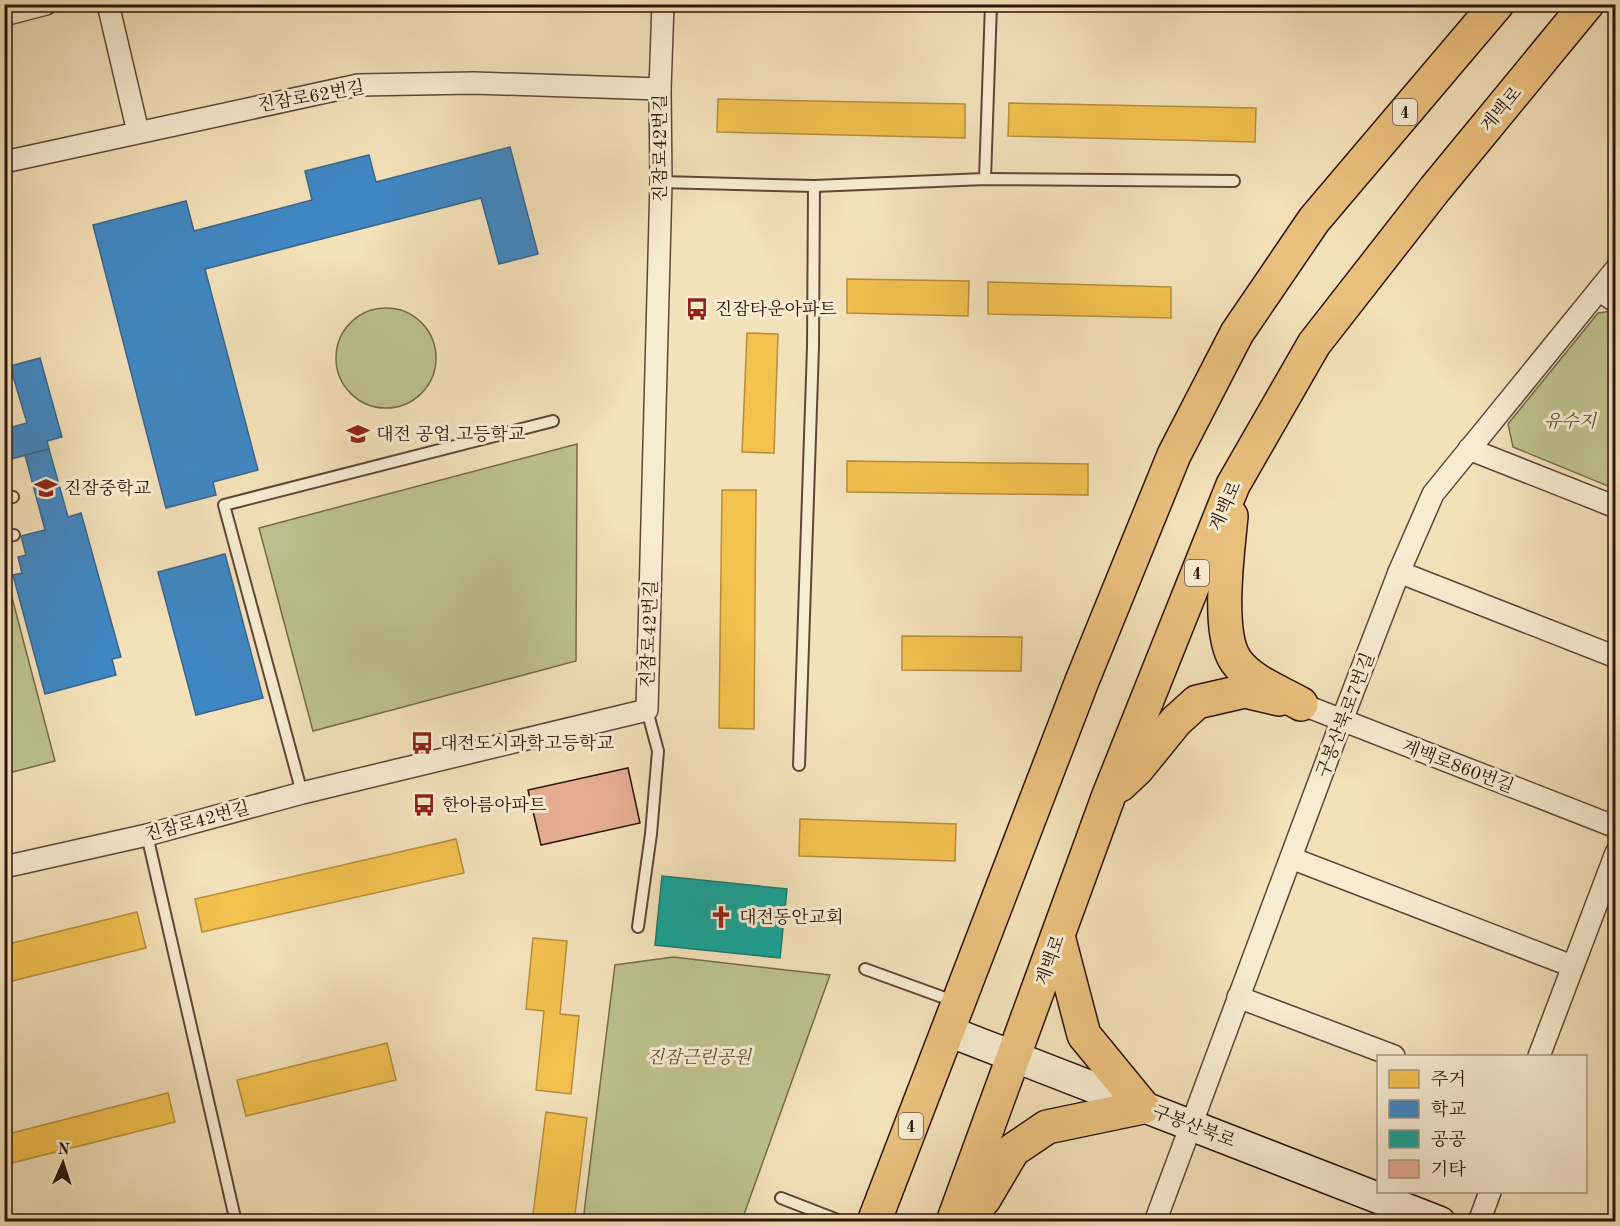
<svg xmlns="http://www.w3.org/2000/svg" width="1620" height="1226" viewBox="0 0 1620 1226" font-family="'Old Standard TT','Noto Serif KR',serif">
<rect width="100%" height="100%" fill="#f3e1ba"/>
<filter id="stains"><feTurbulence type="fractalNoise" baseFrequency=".00333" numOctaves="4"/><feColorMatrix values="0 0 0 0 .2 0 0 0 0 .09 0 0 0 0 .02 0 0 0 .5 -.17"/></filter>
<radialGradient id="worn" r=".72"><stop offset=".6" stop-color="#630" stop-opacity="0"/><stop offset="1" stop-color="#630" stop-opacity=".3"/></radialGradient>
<g fill="#bdc28e" stroke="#746b4c" stroke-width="1.5">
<circle cx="386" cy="358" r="50"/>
<path d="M1612,311L1615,313V489L1513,447L1508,424L1598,313Z"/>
<path d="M577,444L576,661L313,731L259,528Z"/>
<path d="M5,571L55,761L5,774L4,571Z"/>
<path d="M673,957L830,975L742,1220L743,1221H583L615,965Z"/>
</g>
<g fill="#f2c14e" stroke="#b78d3a" stroke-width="1.5">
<path d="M718,99L965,104V138L717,132Z"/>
<path d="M1009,103L1256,108L1255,142L1008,136Z"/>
<path d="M847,279L969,281L968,316L847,313Z"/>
<path d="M988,282L1171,287V318L988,314Z"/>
<path d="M747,333L778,334L774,453L742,452Z"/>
<path d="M847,461L1088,464V495L847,492Z"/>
<path d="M722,490H756L754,729L719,728Z"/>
<path d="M902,636L1022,637L1021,671L902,670Z"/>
<path d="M800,819L956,824L955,861L799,856Z"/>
<path d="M456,839L464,873L202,932L195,899Z"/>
<path d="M137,912L146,948L4,983V945Z"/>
<path d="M533,938L567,941L560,1014L579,1016L571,1094L536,1090L544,1011L526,1009Z"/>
<path d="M387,1043L396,1080L246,1116L237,1080Z"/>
<path d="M168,1093L175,1122L4,1165V1135Z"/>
<path d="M546,1112L587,1118L574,1222H532Z"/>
</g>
<g fill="#3f88c5" stroke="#39658d" stroke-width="1.5">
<path d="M510,147L538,254L499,264L481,198L205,269L258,470L213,482L216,495L166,508L93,225L186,201L194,231L312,200L305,171L369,155L376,182Z"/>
<path d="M40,358L62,437L47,441L49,449L4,461V429L27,423L10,366Z"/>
<path d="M49,449L68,517L81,513L121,657L112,659L116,675L45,694L13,575L22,573L18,557L26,555L21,536L45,530L25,455Z"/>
<path d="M225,554L263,698L196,715L158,572Z"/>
</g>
<path fill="#17a398" stroke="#1d786e" stroke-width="1.5" d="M662,876L787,889L780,958L655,945Z"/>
<path fill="#e7ae94" stroke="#2c140b" stroke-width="1.5" d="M628,768L640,823L541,845L528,790Z"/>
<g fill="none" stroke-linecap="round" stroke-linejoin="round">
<g stroke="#5e4737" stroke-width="14">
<g id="lane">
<path d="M985,179L991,4"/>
<path d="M661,182L814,186L985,179L1234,181"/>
<path d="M4,499L13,497"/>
<path d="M4,537L14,535"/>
<path d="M799,765L813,347L814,186"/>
<path d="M302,793L224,505L553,421"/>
<path d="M147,835L235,1218L221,1222"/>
<path d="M638,927L651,834L658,751L647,710"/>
<path d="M865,969L956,1002"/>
<path d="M781,1198L843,1222"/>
</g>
</g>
<g stroke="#5e4737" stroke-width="24">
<g id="street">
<path d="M108,4L138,132"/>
<path d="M4,15L46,4"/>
<path d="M4,162L358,85L474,83L660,89"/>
<path d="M1599,290L1616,302"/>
<path d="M1469,449L1616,507"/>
<path d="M1399,572L1616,657"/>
<path d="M1301,704L1616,827"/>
<path d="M1291,858L1572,966"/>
<path d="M4,867L147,835L302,793L647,710L661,182L660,89L663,4"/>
<path d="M1238,997L1394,1056"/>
<path d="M1539,1056L1616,853"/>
<path d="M1155,1222L1342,720L1399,572L1433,494L1616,269"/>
<path d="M1479,1222L1490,1192"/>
</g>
</g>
<g stroke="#2c140b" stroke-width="33">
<path id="secondary" d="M948,1031L1440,1222"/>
</g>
<g stroke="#2c140b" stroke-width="36">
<g id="primary">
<path d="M1231,516C1228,550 1216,633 1236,661C1250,681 1280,692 1301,704"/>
<path d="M1120,785L1137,769L1176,721L1197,702L1245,691L1279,699"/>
<path d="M874,1222L1082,681L1174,455L1237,333L1314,220L1497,4"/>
<path d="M953,1222L1109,795L1233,485L1314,344L1435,189L1587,4"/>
<path d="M965,1222L984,1199L1013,1150L1047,1127L1143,1107L1084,1035L1058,936"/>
</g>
</g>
<use href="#lane" stroke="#f7ecd2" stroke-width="10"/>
<use href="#street" stroke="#f7ecd2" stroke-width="21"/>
<use href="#secondary" stroke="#f7ecd2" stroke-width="30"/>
<use href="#primary" stroke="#eac07d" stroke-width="33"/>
</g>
<defs>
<g id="bus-bare" transform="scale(1.8)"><path d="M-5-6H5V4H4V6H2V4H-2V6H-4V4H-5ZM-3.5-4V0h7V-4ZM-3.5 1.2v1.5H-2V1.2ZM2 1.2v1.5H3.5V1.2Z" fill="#8f2418" stroke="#f7ecd2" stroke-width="2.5" paint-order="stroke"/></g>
<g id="school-bare" transform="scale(1.8)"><path d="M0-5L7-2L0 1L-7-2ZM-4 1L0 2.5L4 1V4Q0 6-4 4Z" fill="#8f2418" stroke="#f7ecd2" stroke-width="2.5" paint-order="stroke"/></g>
<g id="church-bare" transform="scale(1.8)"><path d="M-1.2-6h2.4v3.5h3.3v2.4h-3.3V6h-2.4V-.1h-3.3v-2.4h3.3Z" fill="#8f2418" stroke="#f7ecd2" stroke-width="2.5" paint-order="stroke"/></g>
</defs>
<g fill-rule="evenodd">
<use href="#bus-bare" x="697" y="309"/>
<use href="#school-bare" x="358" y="434"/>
<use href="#school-bare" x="46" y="488"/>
<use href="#bus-bare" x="422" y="743"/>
<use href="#bus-bare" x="424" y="805"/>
<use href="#church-bare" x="721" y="917"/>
</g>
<g text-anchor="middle" stroke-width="6" stroke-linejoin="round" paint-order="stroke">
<g fill="#f7ecd2" stroke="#695547" stroke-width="1.5">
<rect x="1393" y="99" width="24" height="26" rx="4.5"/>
<rect x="1185" y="560" width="24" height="26" rx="4.5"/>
<rect x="899" y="1113" width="24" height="26" rx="4.5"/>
</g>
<g font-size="16" font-weight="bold" fill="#2c140b">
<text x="1405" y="118">4</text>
<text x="1197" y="579">4</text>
<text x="911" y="1132">4</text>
</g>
<g font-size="18" fill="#2c140b" stroke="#f7ecd2">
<text transform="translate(311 96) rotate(-10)" y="6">진잠로62번길</text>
<text transform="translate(1501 109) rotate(-50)" y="6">계백로</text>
<text transform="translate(660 148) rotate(-90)" y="6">진잠로42번길</text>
<text transform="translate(1225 506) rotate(-66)" y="6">계백로</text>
<text transform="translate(649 634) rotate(-88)" y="6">진잠로42번길</text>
<text transform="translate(1345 715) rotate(-69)" y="6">구봉산북로7번길</text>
<text transform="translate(1458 766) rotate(21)" y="6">계백로860번길</text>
<text transform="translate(197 821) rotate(-15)" y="6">진잠로42번길</text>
<text transform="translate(1050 960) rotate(-70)" y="6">계백로</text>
<text transform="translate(1194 1126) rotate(21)" y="6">구봉산북로</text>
</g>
<g font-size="18" fill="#2c140b" stroke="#f7ecd2" text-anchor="start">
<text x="715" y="315">진잠타운아파트</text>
<text x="376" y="440">대전 공업 고등학교</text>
<text x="64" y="494">진잠중학교</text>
<text x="440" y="749">대전도시과학고등학교</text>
<text x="442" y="811">한아름아파트</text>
<text x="739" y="923">대전동안교회</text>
</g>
<g font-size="18" font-style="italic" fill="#5f5139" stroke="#f7ecd2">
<text x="1570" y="427">유수지</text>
<text x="699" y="1063">진잠근린공원</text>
</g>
</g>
<rect width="1620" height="1226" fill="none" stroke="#f3e1ba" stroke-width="24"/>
<rect x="6" y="6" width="1608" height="1214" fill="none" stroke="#2c140b" stroke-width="3"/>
<rect x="12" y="12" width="1596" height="1202" fill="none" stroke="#2c140b" stroke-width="1.5"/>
<rect x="1377" y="1055" width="210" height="138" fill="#f7ecd2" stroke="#a69682" stroke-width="1.5"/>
<rect x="1389" y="1070" width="30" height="18" fill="#f2c14e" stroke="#a69682" stroke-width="1.5"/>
<text x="1431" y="1085" font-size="18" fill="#2c140b">주거</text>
<rect x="1389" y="1100" width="30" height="18" fill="#3f88c5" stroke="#a69682" stroke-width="1.5"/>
<text x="1431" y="1115" font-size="18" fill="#2c140b">학교</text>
<rect x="1389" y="1130" width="30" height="18" fill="#17a398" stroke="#a69682" stroke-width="1.5"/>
<text x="1431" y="1145" font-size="18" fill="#2c140b">공공</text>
<rect x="1389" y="1160" width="30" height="18" fill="#e7ae94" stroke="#a69682" stroke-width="1.5"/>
<text x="1431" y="1175" font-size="18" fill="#2c140b">기타</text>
<g transform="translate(63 1163) rotate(3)" stroke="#f7ecd2" stroke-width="4.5" paint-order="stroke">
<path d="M0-4.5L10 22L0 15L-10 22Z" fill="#2c140b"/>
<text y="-9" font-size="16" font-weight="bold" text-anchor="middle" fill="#2c140b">N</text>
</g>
<rect width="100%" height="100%" filter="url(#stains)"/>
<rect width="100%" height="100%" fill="url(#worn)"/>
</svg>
